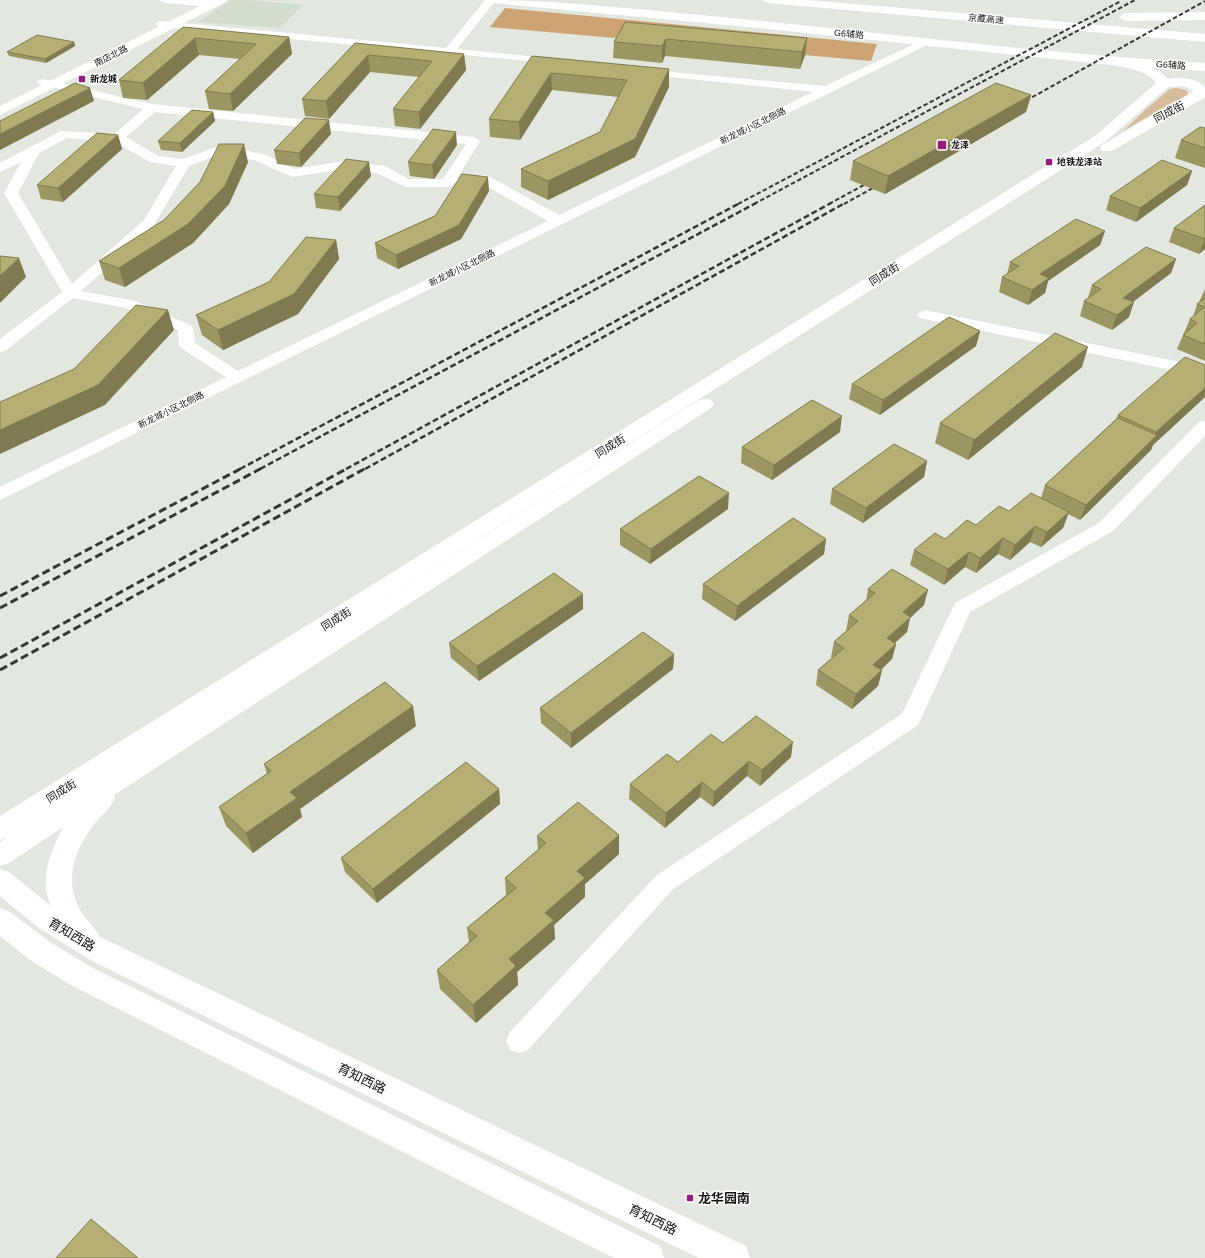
<svg xmlns="http://www.w3.org/2000/svg" width="1205" height="1258" viewBox="0 0 1205 1258" font-family="Helvetica,'Noto Sans SC',sans-serif">
<rect width="100%" height="100%" fill="#e2e8df"/>
<path fill="#d3ddce" d="M230,0H250L304,5L279,28L198,22Z"/>
<path fill="#d7bc9c" d="M1176,88L1186,90L1188,93L1185,98L1171,103L1123,131L1144,111L1170,89Z"/>
<path fill="#cca474" d="M505,8L877,44L871,61L490,27Z"/>
<g fill="none" stroke-linecap="round" stroke-linejoin="round">
<g fill="#fff" fill-rule="evenodd">
<path d="M485,0H496L457,49L558,59L562,60L564,62L562,64L160,27L155,24L160,21L446,48Z"/>
<path d="M925,39L929,40L931,42L929,44L0,500V487L226,377L181,348L179,345L178,330L126,308L73,298L6,350L0,352V339L62,292L4,193L21,162L0,172V163L61,131L115,134L143,109L39,84L37,82L39,80L43,79L152,104L474,137L480,141L452,186L447,187H406L377,173L345,169L292,177L257,161L223,153L189,166L154,225L81,291L135,301L190,325L193,328L195,343L238,371L548,221L481,183L457,184L455,181L457,178L483,175L488,176L559,215L813,92L643,74L639,73L637,71L639,69L825,86ZM155,112L466,144L443,179H408L385,166L345,161L294,169L266,155L222,145L183,159L158,156L126,137ZM67,138L115,142L150,162L176,166L144,220L72,284L18,193L39,153Z"/>
<path d="M925,310L1205,367V377L920,318L917,315L920,312Z"/>
<path d="M1205,421V436L1113,531L970,612L918,725L673,889L528,1050L519,1053L510,1050L506,1041L510,1032L657,875L902,714L955,603L1099,523L1199,422Z"/>
</g>
<g fill="#fff" fill-rule="evenodd">
<path d="M159,0H228L226,2L0,115V106L200,6L165,3Z"/>
<path d="M1111,57C1130,60 1154,63 1168,79C1180,77 1196,77 1205,88V97L1112,151H1102L1100,148L1102,145L1194,91L1184,86L1168,87L1105,142L308,647L699,400L705,399L711,400L714,404L711,408L114,795L115,798C111,808 103,814 96,822C78,844 65,873 76,901C80,915 93,924 100,937L746,1246L750,1258H699L92,961L39,928L0,896V869L9,872L51,906C38,879 51,851 63,827L9,863L0,866V842L7,837L0,840V816L1095,136L1155,84V81C1142,68 1124,68 1107,64L1105,61L1107,58Z"/>
<path d="M0,908L10,912L50,942L91,967L660,1246L664,1258H614L71,985L30,960L0,936Z"/>
</g>
<path fill="#fff" fill-rule="evenodd" d="M487,0C558,0 629,9 700,15C869,31 1036,53 1205,63V71L1111,65L768,29L493,3Z"/>
<g fill="#fff" fill-rule="evenodd">
<path d="M762,0H808L1205,34V42L768,3Z"/>
<path d="M1205,12V20L1125,21L1119,17L1125,13Z"/>
</g>
<g stroke="#353834" stroke-width="2" stroke-dasharray="4.5 2.5" stroke-linecap="butt">
<path d="M1020,104L1205,1"/>
<path d="M738,204L1121,1"/>
<path d="M754,204L1135,0"/>
<path d="M829,204L873,180"/>
<path d="M844,204L882,183"/>
</g>
<g stroke="#353834" stroke-width="2.5" stroke-dasharray="6 3" stroke-linecap="butt">
<path d="M240,469L740,203"/>
<path d="M260,469L756,203"/>
<path d="M346,469L831,203"/>
<path d="M365,469L845,203"/>
</g>
<g stroke="#353834" stroke-width="3" stroke-dasharray="8 4" stroke-linecap="butt">
<path d="M0,596L242,468"/>
<path d="M0,608L262,468"/>
<path d="M0,658L348,468"/>
<path d="M0,670L366,468"/>
</g>
</g>
<g fill="#9c9663">
<path d="M625,22L807,38L805,55L800,69L665,56L662,63L613,58L614,42Z"/>
<path d="M183,27L289,37L292,54L233,111L209,109L205,91L240,59L199,55L147,100L123,98L119,80Z"/>
<path d="M74,42L75,46L46,63L9,56L7,52Z"/>
<path d="M355,43L464,54L466,70L420,129L395,126L393,109L419,77L370,72L329,119L305,116L302,99Z"/>
<path d="M532,56L669,69V87L635,157L548,200L521,187V169L600,132L618,97L552,90L520,140L490,137L489,119Z"/>
<path d="M1031,95L1026,112L885,194L850,180L853,161Z"/>
<path d="M213,112L215,121L182,152L161,150L158,141Z"/>
<path d="M1205,128V168L1175,158L1181,140Z"/>
<path d="M331,134L301,167L277,164L274,150Z"/>
<path d="M118,135L122,149L63,202L41,199L37,185Z"/>
<path d="M457,145L434,179L410,176L408,162Z"/>
<path d="M248,162L229,204L193,243L125,287L105,280L99,261L164,220Z"/>
<path d="M1192,171L1187,185L1136,222L1106,210L1110,196Z"/>
<path d="M371,176L340,211L316,208L314,194Z"/>
<path d="M489,191L461,239L398,269L377,258L375,243Z"/>
<path d="M1205,205V249L1199,254L1169,242L1174,228Z"/>
<path d="M1105,231L1100,245L1048,281L1045,293L1028,305L999,292L1002,277L1007,274L1010,262Z"/>
<path d="M336,240L339,259L298,314L223,350L202,335L196,315L269,282Z"/>
<path d="M1176,259L1171,273L1133,302L1129,317L1112,330L1080,316L1084,301L1088,298L1092,285Z"/>
<path d="M1205,289V361L1177,349L1190,319L1193,317L1197,304L1199,302Z"/>
<path d="M980,331L976,346L880,415L849,399L852,384Z"/>
<path d="M1205,365V397L1153,445L1151,450L1080,520L1068,514L1063,528L1041,547L1030,542L1010,560L998,554L976,573L965,567L944,585L910,565L914,550L945,539L1041,498L1045,485L1116,419L1118,415Z"/>
<path d="M1082,367L968,460L935,443L940,423Z"/>
<path d="M840,432L772,480L741,463L742,447Z"/>
<path d="M927,461L924,477L863,523L830,504L832,489Z"/>
<path d="M728,509L650,564L620,545V529Z"/>
<path d="M826,539L824,554L735,621L702,599L703,584Z"/>
<path d="M868,589L924,605L910,618L907,632L895,643L896,644L892,659L881,670H882L878,686L852,709L816,685L818,670L832,658L831,657L834,642L846,631L849,615L866,601Z"/>
<path d="M583,594V609L479,681L451,658L449,643Z"/>
<path d="M674,654L673,669L571,748L541,723L540,708Z"/>
<path d="M416,726L300,809L302,817L253,853L226,826L219,807L267,774L264,764Z"/>
<path d="M723,743L791,757L760,786L747,776L713,807L700,797L665,828L629,799L630,784L678,762Z"/>
<path d="M499,789L500,804L377,903L345,872L341,858Z"/>
<path d="M537,836L619,854L585,884V897L554,925L555,939L517,972L518,985L476,1023L440,989L437,970L469,942L467,928L506,895L505,878L538,850Z"/>
</g>
<g fill="#7f7a50">
<path d="M289,37L292,54L233,111L230,94Z"/>
<path d="M195,38L199,55L147,100L143,83Z"/>
<path d="M807,38L805,55L800,69L802,52Z"/>
<path d="M666,39L665,56L662,63V46Z"/>
<path d="M74,42L75,46L46,63L45,59Z"/>
<path d="M464,54L466,70L420,129L419,112Z"/>
<path d="M368,55L370,72L329,119L326,101Z"/>
<path d="M669,69V87L635,157L548,200V181Z"/>
<path d="M551,73L552,90L520,140L519,122Z"/>
<path d="M90,88L94,101L0,150V134Z"/>
<path d="M1031,95L1026,112L885,194L888,176Z"/>
<path d="M213,112L215,121L182,152L180,143Z"/>
<path d="M329,120L331,134L301,167L299,153Z"/>
<path d="M456,132L457,145L434,179L432,165Z"/>
<path d="M118,135L122,149L63,202L58,188Z"/>
<path d="M244,144L248,162L229,204L193,243L125,287L119,268Z"/>
<path d="M369,162L371,176L340,211L338,197Z"/>
<path d="M1192,171L1187,185L1136,222L1140,208Z"/>
<path d="M488,177L489,191L461,239L398,269L396,255Z"/>
<path d="M1105,231L1100,245L1048,281L1045,293L1028,305L1032,290L1040,274Z"/>
<path d="M1205,239V249L1199,254Z"/>
<path d="M336,240L339,259L298,314L223,350L218,330Z"/>
<path d="M19,258L26,277L0,303V276Z"/>
<path d="M1176,259L1171,273L1118,313L1123,298Z"/>
<path d="M1134,302L1129,317L1112,330L1117,315Z"/>
<path d="M168,310L174,330L105,405L0,454V430Z"/>
<path d="M980,331L976,346L880,415L883,400Z"/>
<path d="M1088,347L1082,367L968,460L974,440Z"/>
<path d="M1205,388V397L1153,445L1151,450L1080,520L1086,505L1154,438L1156,432Z"/>
<path d="M842,416L840,432L772,480L774,465Z"/>
<path d="M927,461L924,477L863,523L866,508Z"/>
<path d="M729,493L728,509L650,564L651,549Z"/>
<path d="M1069,512L1063,528L1041,547L1047,532Z"/>
<path d="M1035,526L1030,542L1010,560L1015,545Z"/>
<path d="M1003,538L998,554L976,573L980,558Z"/>
<path d="M826,539L824,554L735,621L737,606Z"/>
<path d="M969,552L965,567L944,585L948,569Z"/>
<path d="M928,590L924,605L910,618L907,632L883,653L887,638L903,612Z"/>
<path d="M583,594V609L479,681L477,666Z"/>
<path d="M896,644L892,659L869,680L873,665Z"/>
<path d="M674,654L673,669L571,748V733Z"/>
<path d="M882,670L878,686L852,709L856,694Z"/>
<path d="M413,706L416,726L300,809L302,817L253,853L246,833L290,792Z"/>
<path d="M793,742L791,757L760,786L762,770Z"/>
<path d="M749,761L747,776L713,807L714,792Z"/>
<path d="M702,782L700,797L665,828L666,813Z"/>
<path d="M499,789L500,804L377,903L373,889Z"/>
<path d="M619,835V854L585,884V897L554,925L555,939L517,972L518,985L476,1023L473,1005L577,871Z"/>
</g>
<g fill="#b5af73" stroke="#7f7a50">
<path d="M625,22L807,38L802,52L666,39L662,46L614,42Z"/>
<path d="M183,27L289,37L230,94L205,91L256,44L195,38L143,83L119,80Z"/>
<path d="M37,35L74,42L45,59L7,52Z"/>
<path d="M355,43L464,54L419,112L393,109L432,61L368,55L326,101L302,99Z"/>
<path d="M532,56L669,69L635,139L548,181L521,169L600,132L627,80L551,73L519,122L489,119Z"/>
<path d="M75,83L90,88L0,134V121Z"/>
<path d="M996,83L1031,95L888,176L853,161Z"/>
<path d="M192,110L213,112L180,143L158,141Z"/>
<path d="M305,118L329,120L299,153L274,150Z"/>
<path d="M1200,127L1205,128V148L1181,140Z"/>
<path d="M433,129L456,132L432,165L408,162Z"/>
<path d="M97,133L118,135L58,188L37,185Z"/>
<path d="M219,144H244L225,186L188,224L119,268L99,261L164,220L200,182Z"/>
<path d="M346,159L369,162L338,197L314,194Z"/>
<path d="M1162,160L1192,171L1140,208L1110,196Z"/>
<path d="M462,174L488,177L459,225L396,255L375,243L435,216Z"/>
<path d="M1205,205V239L1174,228Z"/>
<path d="M1076,219L1105,231L1040,274L1049,278L1032,290L1002,277L1019,266L1010,262Z"/>
<path d="M306,237L336,240L294,294L218,330L196,315L269,282Z"/>
<path d="M1146,247L1176,259L1123,298L1134,302L1117,315L1084,301L1101,289L1092,285Z"/>
<path d="M0,256L19,258L0,276Z"/>
<path d="M1205,298V344L1183,335L1197,323L1190,319L1204,307L1197,304Z"/>
<path d="M136,305L168,310L98,385L0,430V402L74,369Z"/>
<path d="M949,317L980,331L883,400L852,384Z"/>
<path d="M1055,333L1088,347L974,440L940,423Z"/>
<path d="M1185,357L1205,365V388L1156,432L1118,415Z"/>
<path d="M812,400L842,416L774,465L742,447Z"/>
<path d="M1118,418L1157,435L1086,505L1045,485Z"/>
<path d="M894,444L927,461L866,508L832,489Z"/>
<path d="M699,476L729,493L651,549L620,529Z"/>
<path d="M1031,493L1069,512L1047,532L1035,526L1015,545L1003,538L980,558L969,552L948,569L914,550L935,533L945,539L967,520L976,525L999,506L1009,511Z"/>
<path d="M793,518L826,539L737,606L703,584Z"/>
<path d="M892,569L928,590L903,612L911,617L887,638L896,644L873,665L882,670L856,694L818,670L844,648L834,642L858,621L849,615L875,593L868,589Z"/>
<path d="M554,573L583,594L477,666L449,643Z"/>
<path d="M643,632L674,654L571,733L540,708Z"/>
<path d="M385,682L413,706L290,792L297,798L246,833L219,807L271,771L264,764Z"/>
<path d="M756,716L793,742L762,770L749,761L714,792L702,782L666,813L630,784L667,754L678,762L711,734L723,743Z"/>
<path d="M466,762L499,789L373,889L341,858Z"/>
<path d="M578,802L619,835L577,871L585,878L545,913L554,920L509,959L516,966L473,1005L437,970L477,936L467,928L516,888L505,878L546,843L537,836Z"/>
<path d="M91,1219L138,1258H56Z"/>
</g>
<g fill="#941d7b" stroke="#fff" stroke-width="1.5">
<rect x="78" y="75" width="8" height="8" rx="2"/>
<rect x="937" y="140" width="10" height="10" rx="2"/>
<rect x="1045" y="158" width="8" height="8" rx="2"/>
<rect x="686" y="1194" width="8" height="8" rx="2"/>
</g>
<g text-anchor="middle" stroke-width="3" stroke-linejoin="round" paint-order="stroke">
<g font-size="9" fill="#131512" stroke="#fff">
<text transform="translate(986 19) rotate(5)" y="3">京藏高速</text>
<text transform="translate(849 34) rotate(6)" y="3">G6辅路</text>
<text transform="translate(111 56) rotate(-27)" y="3">南店北路</text>
<text transform="translate(1171 65) rotate(4)" y="3">G6辅路</text>
<text transform="translate(753 126) rotate(-26)" y="3">新龙城小区北侧路</text>
<text transform="translate(462 268) rotate(-26)" y="3">新龙城小区北侧路</text>
<text transform="translate(171 410) rotate(-26)" y="3">新龙城小区北侧路</text>
</g>
<g font-size="9" font-weight="bold" fill="#131512" stroke="#fff" text-anchor="start">
<text x="90" y="82">新龙城</text>
<text x="951" y="148">龙泽</text>
<text x="1057" y="165">地铁龙泽站</text>
</g>
<g font-size="11" fill="#131512" stroke="#fff">
<text transform="translate(1169 112) rotate(-28)" y="4">同成街</text>
<text transform="translate(884 274) rotate(-32)" y="4">同成街</text>
<text transform="translate(610 446) rotate(-32)" y="4">同成街</text>
<text transform="translate(336 619) rotate(-32)" y="4">同成街</text>
<text transform="translate(61 791) rotate(-32)" y="4">同成街</text>
</g>
<g font-size="13" fill="#131512" stroke="#fff">
<text transform="translate(72 934) rotate(31)" y="5">育知西路</text>
<text transform="translate(362 1078) rotate(26)" y="5">育知西路</text>
<text transform="translate(653 1219) rotate(26)" y="5">育知西路</text>
</g>
<g font-size="13" font-weight="bold" fill="#131512" stroke="#fff" text-anchor="start">
<text x="698" y="1203">龙华园南</text>
</g>
</g>
</svg>
